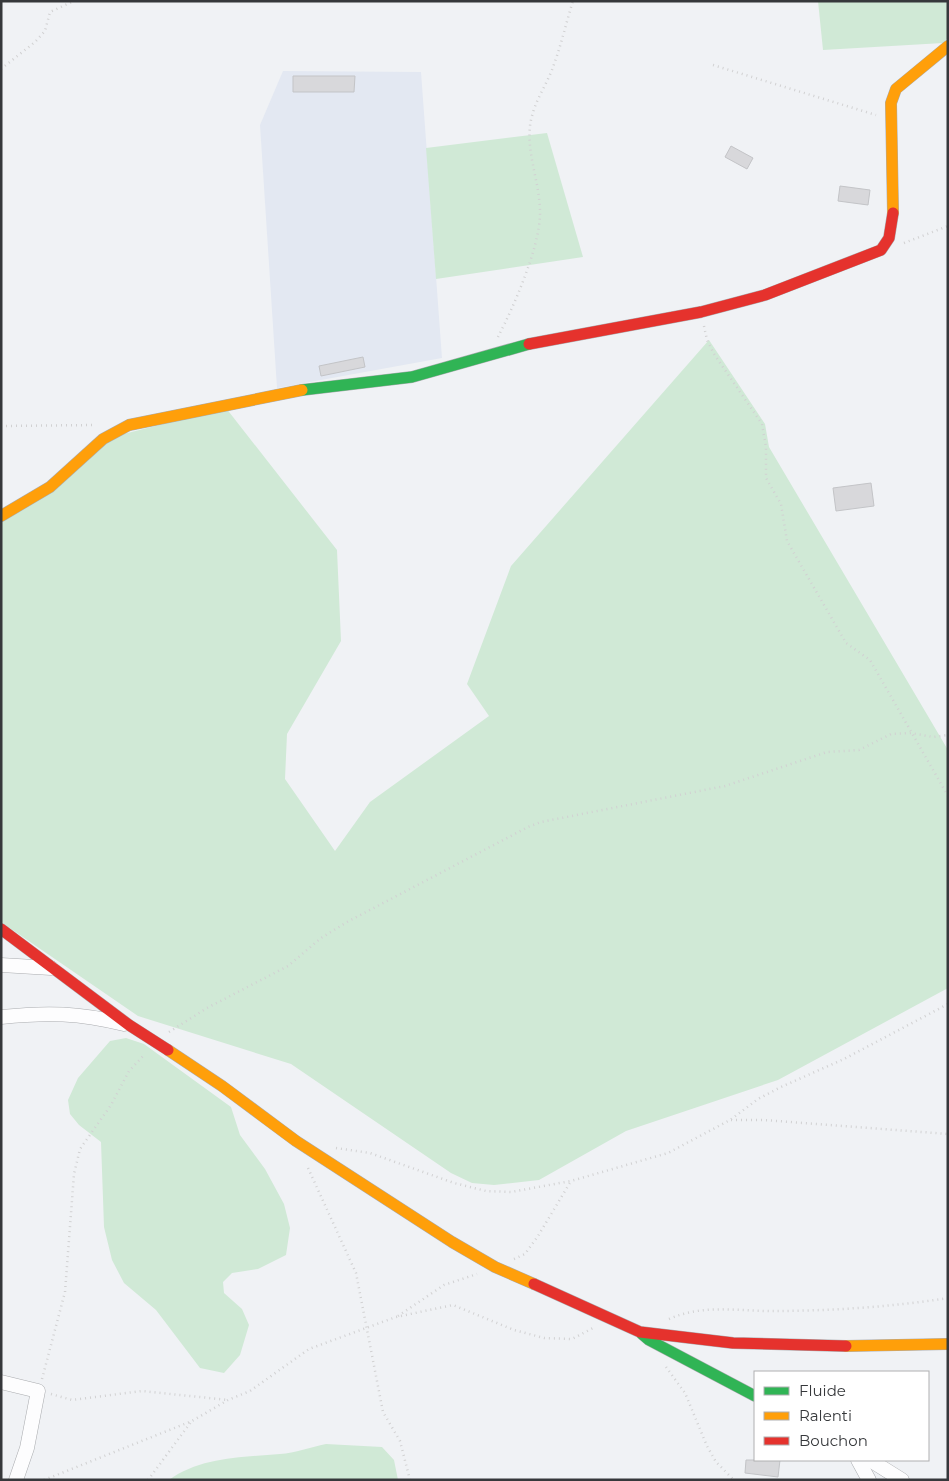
<svg xmlns="http://www.w3.org/2000/svg" width="949" height="1481" viewBox="0 0 949 1481" font-family="Montserrat,sans-serif">
<rect width="100%" height="100%" fill="#f0f2f5"/>
<path fill="#e3e8f2" d="M283,71L421,72L442,358L277,388L260,125Z"/>
<g fill="#d0e9d6">
<path d="M818,1H948V38L943,43L823,50Z"/>
<path d="M547,133L583,257L436,279L426,148Z"/>
<path d="M709,340L765,424L769,447L948,750V988L778,1080L626,1131L539,1180L494,1185L472,1183L451,1173L291,1064L138,1016L1,922V519L104,439L226,408L337,550L341,641L287,734L285,779L335,851L370,802L489,716L467,684L511,566Z"/>
<path d="M126,1038L144,1044L231,1107L240,1135L265,1169L284,1204L290,1228L286,1255L258,1269L232,1273L223,1282L224,1293L242,1309L249,1325L240,1355L224,1373L200,1368L156,1310L124,1283L112,1260L104,1227L101,1142L79,1125L70,1114L68,1100L78,1078L110,1041Z"/>
<path d="M326,1444L382,1447L394,1460L398,1480H169C200,1457 243,1457 280,1454C295,1453 311,1447 326,1444Z"/>
</g>
<g fill="#d8d8db" stroke="#c3c4c7">
<path d="M293,76H355L354,92H293Z"/>
<path d="M731,146L753,158L747,169L725,157Z"/>
<path d="M840,186L870,190L868,205L838,201Z"/>
<path d="M363,357L365,367L321,376L319,366Z"/>
<path d="M871,483L874,506L836,511L833,488Z"/>
<path d="M746,1460H780L778,1477L745,1473Z"/>
</g>
<g fill="none" stroke-linecap="round" stroke-linejoin="round">
<g stroke="#aaacaf" stroke-width="15">
<g id="street">
<path d="M1,965L51,968"/>
<path d="M1,1017C48,1012 79,1013 124,1024"/>
<path d="M1,1382L38,1391L27,1448L16,1480"/>
<path d="M858,1460L869,1480"/>
<path d="M870,1460L902,1480"/>
</g>
</g>
<g stroke="#aaacaf" stroke-width="12">
<g id="fast">
<path d="M302,390L412,377L529,344"/>
<path d="M642,1334L649,1340L755,1396"/>
</g>
</g>
<g stroke="#aaacaf" stroke-width="12">
<g id="slow">
<path d="M893,213L891,103L896,89L948,46"/>
<path d="M1,516L50,487L103,439L129,425L302,390"/>
<path d="M168,1050L222,1086L296,1141L452,1242L495,1267L534,1284"/>
<path d="M846,1346L948,1344"/>
</g>
</g>
<g stroke="#aaacaf" stroke-width="12">
<g id="jam">
<path d="M529,344L701,312L765,295L881,250L889,238L893,213"/>
<path d="M1,929L129,1025L168,1050"/>
<path d="M534,1284L640,1332L733,1343L846,1346"/>
</g>
</g>
<g stroke="#d1d1d2" stroke-width="2.5" stroke-dasharray="1 4" stroke-linecap="butt">
<path d="M713,65L876,115"/>
<path d="M1,69L35,42L45,31L50,12L74,1"/>
<path d="M904,243L948,226"/>
<path d="M704,326L707,340L714,354L762,424L766,447V478L781,504L787,541L846,643L870,660L948,796"/>
<path d="M498,337C514,306 539,249 540,215C541,183 523,147 532,116C536,99 547,84 553,67C561,46 566,23 573,1"/>
<path d="M1,426L95,425"/>
<path d="M169,1032L207,1008L288,966L321,938L347,922L528,827L541,822L725,786L827,752L859,750L891,734L911,733L933,737L948,735"/>
<path d="M731,1120H764L948,1134"/>
<path d="M336,1148L370,1153L454,1183L486,1191L511,1192L571,1181L668,1153L730,1120L758,1099L781,1087L844,1059L948,1004"/>
<path d="M308,1168L356,1273L383,1412L400,1441L410,1480"/>
<path d="M514,1259L525,1254L538,1236L571,1181"/>
<path d="M398,1316L444,1285L477,1274"/>
<path d="M669,1319C703,1304 736,1311 771,1311C829,1311 891,1307 948,1298"/>
<path d="M666,1367L685,1393L707,1446L716,1462L734,1480"/>
<path d="M42,1379L65,1292L74,1174L80,1149L111,1105L129,1071L145,1054"/>
<path d="M51,1394L72,1400L142,1391L228,1400"/>
<path d="M44,1480L192,1421L228,1400L250,1391L309,1349L396,1317L453,1305L514,1330L544,1338L572,1339L595,1327"/>
<path d="M148,1480L191,1422"/>
</g>
<use href="#street" stroke="#fdfdfe" stroke-width="14"/>
<use href="#fast" stroke="#30b455" stroke-width="11"/>
<use href="#slow" stroke="#ff9f0a" stroke-width="11"/>
<use href="#jam" stroke="#e5322d" stroke-width="11"/>
</g>
<rect width="949" height="1481" fill="none" stroke="#36383b" stroke-width="5"/>
<rect x="754" y="1371" width="175" height="90" fill="#ffffff" stroke="#afafb1"/>
<rect x="764" y="1387" width="25" height="8" fill="#30b455" stroke="#afafb1"/>
<text x="799" y="1396" font-size="15" fill="#36383b">Fluide</text>
<rect x="764" y="1412" width="25" height="8" fill="#ff9f0a" stroke="#afafb1"/>
<text x="799" y="1421" font-size="15" fill="#36383b">Ralenti</text>
<rect x="764" y="1437" width="25" height="8" fill="#e5322d" stroke="#afafb1"/>
<text x="799" y="1446" font-size="15" fill="#36383b">Bouchon</text>
</svg>
